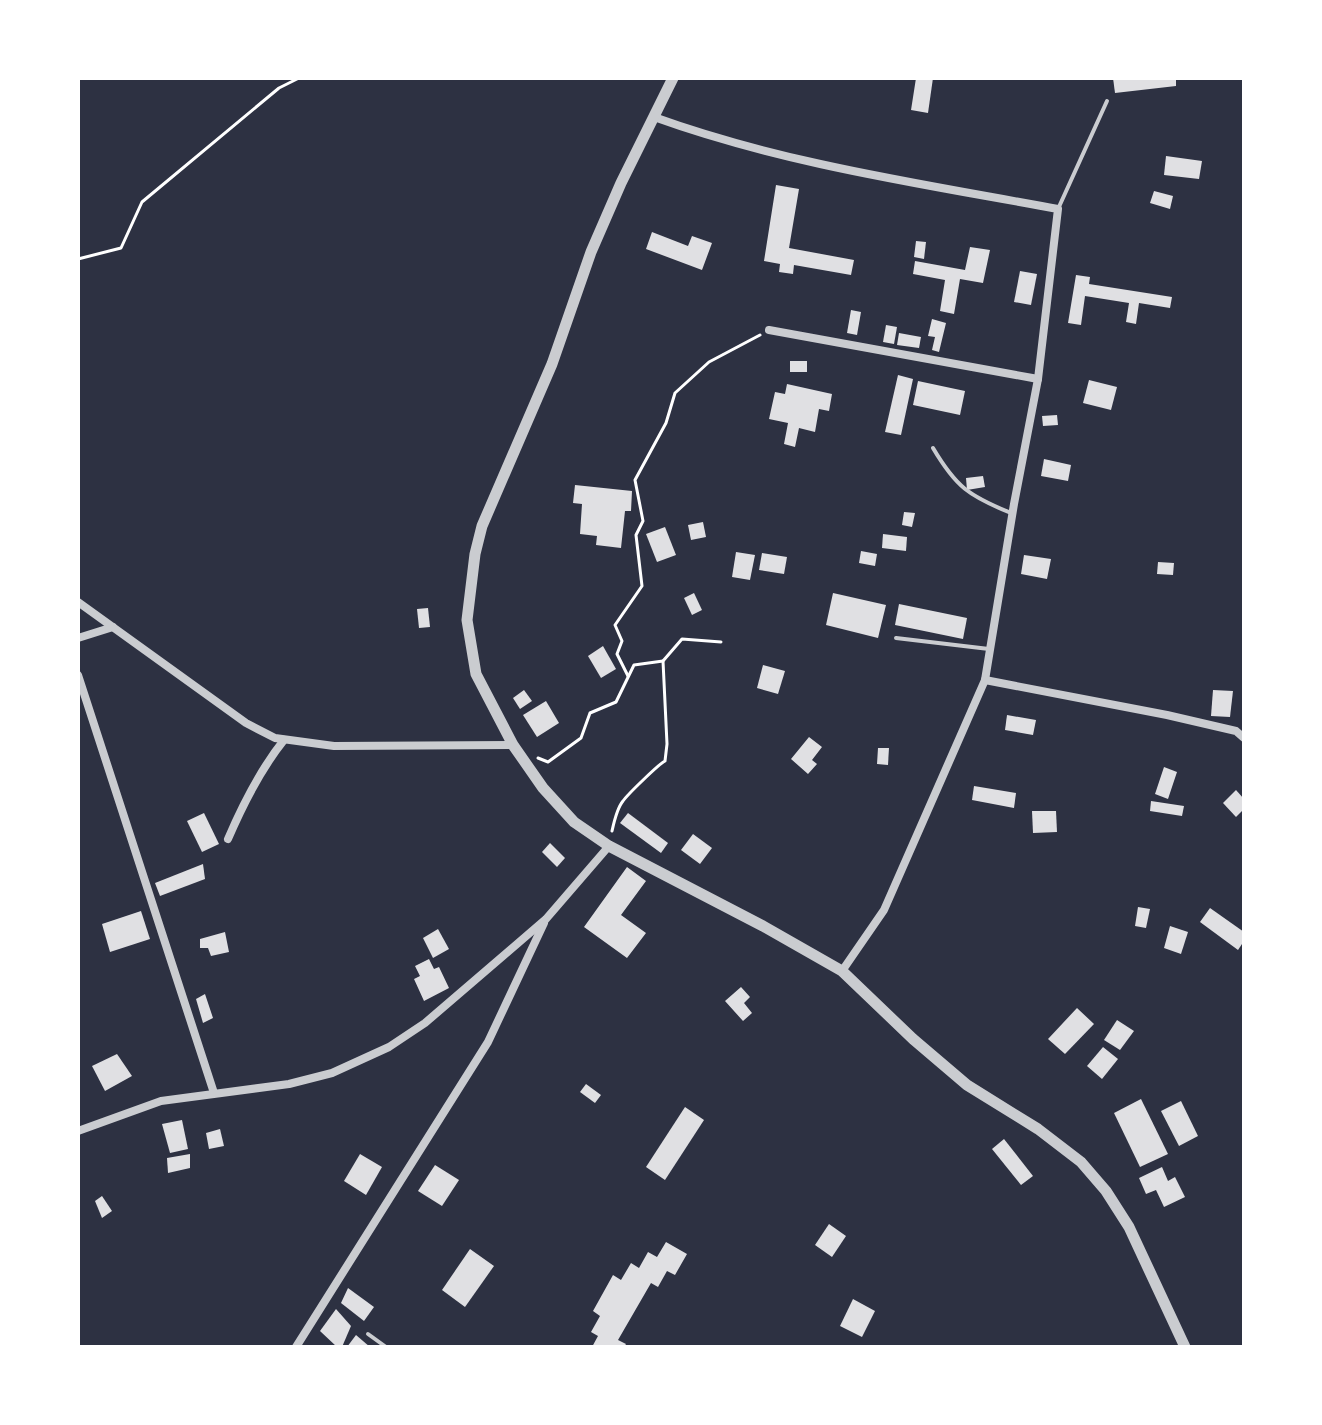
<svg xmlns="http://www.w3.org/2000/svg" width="1322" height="1425" viewBox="0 0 1322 1425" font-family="Lato,sans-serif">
<rect width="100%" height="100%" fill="#2d3142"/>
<g fill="#e0e0e3">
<path d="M916,78H933L928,113L911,110Z"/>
<path d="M1113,78H1176V86L1115,93Z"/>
<path d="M1166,156L1202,161L1199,179L1164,175Z"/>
<path d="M776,185L799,189L789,248L854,260L851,275L794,265L793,274L779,272L780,264L764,261Z"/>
<path d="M1154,191L1173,196L1170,209L1150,203Z"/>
<path d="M652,232L688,246L692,236L712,243L702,270L646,249Z"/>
<path d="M916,241L926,242L924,259L914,257Z"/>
<path d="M970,247L990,250L983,283L960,279L954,314L940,311L945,280L913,274L915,261L965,270Z"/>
<path d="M1020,271L1037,274L1031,305L1014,302Z"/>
<path d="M1076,275L1090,277L1089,284L1172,297L1170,308L1139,303L1136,324L1126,322L1129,303L1085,296L1081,325L1068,323Z"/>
<path d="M851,310L861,312L857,335L847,333Z"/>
<path d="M932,319L946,323L939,352L932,350L935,337L928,336Z"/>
<path d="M886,325L897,327L894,344L883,342Z"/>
<path d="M899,333L921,337L919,348L897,345Z"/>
<rect x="790" y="361" width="17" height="11"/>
<path d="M898,375L913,379L901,435L885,432Z"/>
<path d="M1089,380L1117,387L1111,410L1083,403Z"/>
<path d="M918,381L965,391L960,415L913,405Z"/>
<path d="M787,384L832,394L829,411L819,409L815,432L799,428L795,447L784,444L788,423L769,419L775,392L785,394Z"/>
<path d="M1057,415L1058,425L1043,426L1042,416Z"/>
<path d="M1044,459L1071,465L1068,481L1041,476Z"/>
<path d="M983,476L985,487L967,490L966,478Z"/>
<path d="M575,485L632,491L631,511H625L621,548L596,545L597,536L580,534L582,504L573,503Z"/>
<path d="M904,512L915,513L912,527L902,525Z"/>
<path d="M703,522L706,537L691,540L688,525Z"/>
<path d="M665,527L676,555L657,562L646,534Z"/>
<path d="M883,534L907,537L906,551L882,548Z"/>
<path d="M861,551L877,554L875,566L859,563Z"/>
<path d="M736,552L755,555L750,580L732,577Z"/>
<path d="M762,553L787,557L784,574L759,570Z"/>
<path d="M1024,555L1051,559L1047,579L1021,574Z"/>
<path d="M1158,562L1174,563L1173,575L1157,574Z"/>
<path d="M694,593L702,610L692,615L684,598Z"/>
<path d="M833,593L886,605L878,638L826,625Z"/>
<path d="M899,604L967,618L963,639L895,625Z"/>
<path d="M428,608L430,627L419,628L417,609Z"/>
<path d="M603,646L616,669L601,678L588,656Z"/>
<path d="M763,665L785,671L778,694L757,688Z"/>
<path d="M524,690L532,701L520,709L513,698Z"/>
<path d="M1213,690L1233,691L1230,717L1211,716Z"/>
<path d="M546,701L559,723L537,737L523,715Z"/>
<path d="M1007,715L1036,720L1033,735L1005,730Z"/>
<path d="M809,737L822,747L812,760L817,764L808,774L791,759Z"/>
<path d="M878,748H889L888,765L877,764Z"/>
<path d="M1164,767L1177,772L1168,799L1155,794Z"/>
<path d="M974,786L1016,793L1014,808L972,800Z"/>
<path d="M1236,790L1244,799V809L1236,817L1223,803Z"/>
<path d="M1151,801L1184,806L1182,816L1150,811Z"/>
<path d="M1032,811H1056L1057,832L1033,833Z"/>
<path d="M204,813L219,844L202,852L187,821Z"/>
<path d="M628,813L668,843L661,853L620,823Z"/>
<path d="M693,834L712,848L700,864L681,850Z"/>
<path d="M550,843L565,858L557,867L542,852Z"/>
<path d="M203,864L205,879L160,896L155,883Z"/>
<path d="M627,867L646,881L621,915L646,933L627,958L584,927Z"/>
<path d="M1138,907L1150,909L1146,928L1135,926Z"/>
<path d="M1210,908L1244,932V941L1238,950L1200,922Z"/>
<path d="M141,911L150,939L110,952L102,924Z"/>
<path d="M1170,926L1188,932L1181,954L1164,948Z"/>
<path d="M438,929L449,949L433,958L423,938Z"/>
<path d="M225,932L229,952L211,956L208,948H200V939Z"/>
<path d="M429,959L434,969L439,967L449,988L424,1001L414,979L420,976L415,966Z"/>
<path d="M741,987L750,997L744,1003L752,1013L743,1021L725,1001Z"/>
<path d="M205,994L213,1018L203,1023L196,999Z"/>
<path d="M1077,1008L1094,1024L1065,1054L1048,1039Z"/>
<path d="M1117,1020L1134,1031L1120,1050L1104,1040Z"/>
<path d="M1103,1047L1118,1059L1102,1079L1087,1066Z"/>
<path d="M117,1054L132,1076L105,1091L92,1066Z"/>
<path d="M586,1084L601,1095L595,1103L580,1092Z"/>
<path d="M1141,1099L1168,1154L1140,1167L1114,1113Z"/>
<path d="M1181,1101L1198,1136L1179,1146L1161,1111Z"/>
<path d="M685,1107L704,1120L665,1180L646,1167Z"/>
<path d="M182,1120L188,1149L170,1153L162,1124Z"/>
<path d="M220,1129L224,1146L209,1149L206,1133Z"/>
<path d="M1004,1139L1033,1176L1021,1185L992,1149Z"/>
<path d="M190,1154V1168L168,1173L167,1158Z"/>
<path d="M360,1154L382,1167L366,1195L344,1181Z"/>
<path d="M435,1165L459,1180L442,1206L418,1191Z"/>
<path d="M1162,1167L1168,1181L1175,1177L1185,1197L1164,1207L1156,1190L1146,1194L1139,1178Z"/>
<path d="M102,1196L112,1211L102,1218L95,1201Z"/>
<path d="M829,1224L846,1236L832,1257L815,1245Z"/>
<path d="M666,1242L687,1254L675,1275L667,1271L658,1287L651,1283L618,1340L626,1344L624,1347H592L598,1336L591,1332L600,1316L593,1311L613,1275L621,1280L631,1263L639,1268L648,1252L657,1257Z"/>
<path d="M470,1249L494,1266L465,1307L442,1290Z"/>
<path d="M348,1288L374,1307L364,1321L341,1303Z"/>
<path d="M853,1299L875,1311L862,1337L840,1326Z"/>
<path d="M336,1309L351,1326L342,1347H337L320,1331Z"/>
<path d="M356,1335L370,1347H347Z"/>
</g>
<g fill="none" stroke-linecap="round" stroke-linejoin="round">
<g stroke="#fff" stroke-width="3">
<path d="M78,259L121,248L142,202L279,88L299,78"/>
<path d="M628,676L617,654L622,641L615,625L642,586L636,535L643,521L635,480L666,423L675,393L709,362L760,335"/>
<path d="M538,758L548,762L581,738L590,713L616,702L634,665L663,661"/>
<path d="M612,831C614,822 617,808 623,801C628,794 659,764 665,761L667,744L663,661L682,639L721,642"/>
</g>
<g stroke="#caccd0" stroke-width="4">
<path d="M1058,209L1107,101"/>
<path d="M933,448C956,487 969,496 1011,513"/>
<path d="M896,638L989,649"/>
<path d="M368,1334L386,1347"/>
</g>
<g stroke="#caccd0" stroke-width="8">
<path d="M654,117C784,164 923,184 1058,209L1038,379L1014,504L985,680L884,910L842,971"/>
<path d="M769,330L1038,379"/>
<path d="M78,602L246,723L275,738L334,746L513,745"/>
<path d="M78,638L113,627"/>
<path d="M78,675L214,1093"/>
<path d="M985,680L1167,715L1236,731L1244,738"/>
<path d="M228,839C243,804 260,770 284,740"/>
<path d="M78,1131L161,1101L289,1084L332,1073L389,1047L425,1023L546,919L609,846"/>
<path d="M296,1347L488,1042L544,923"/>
</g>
<path stroke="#caccd0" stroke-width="11" d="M673,78L621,183L591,252L552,364L482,526L475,554L467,620L476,674L513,745L543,788L574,822L609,846L763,926L842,971L913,1039L967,1085L1038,1129L1081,1162L1106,1191L1129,1227L1185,1347"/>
</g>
<rect width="1322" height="1425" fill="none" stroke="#ffffff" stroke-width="160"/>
</svg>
